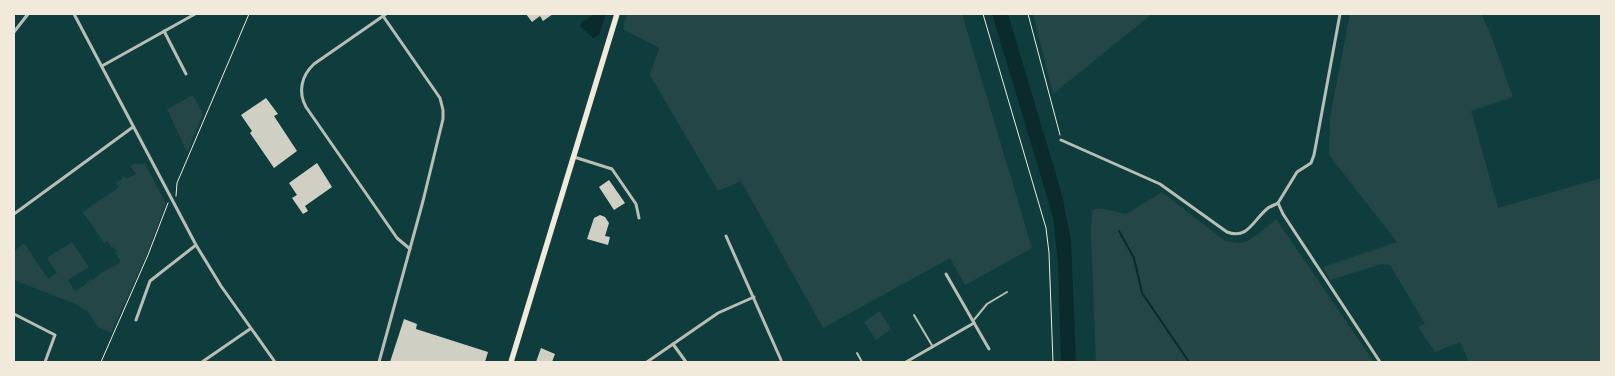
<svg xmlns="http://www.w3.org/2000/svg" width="1615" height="376" viewBox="0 0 1615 376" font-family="Figtree,sans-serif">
<rect width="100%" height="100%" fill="#0f3d3e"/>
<g fill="#244646">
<path d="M627,14H962L1032,248L965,285L950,258L823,328L741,181L718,191L650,75L659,48L623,29Z"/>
<path d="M1033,14H1152L1053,94Z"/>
<path d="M1350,14H1481L1489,30L1513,97L1471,111L1498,208L1601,178V362H1469L1460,342L1435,352L1418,327L1425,324L1390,265L1382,264L1330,280L1323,267L1397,242L1329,155L1330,117Z"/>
<path d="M193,95L203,114L187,152L167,109Z"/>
<path d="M136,163L140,165L144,163L166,203L147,254L111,333L98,327L88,311L81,308L78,305L14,280V252L24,243L48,279L57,273L47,258L72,242L89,267L68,280L75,291L85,285V284L91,279L93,280L101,273L121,262L115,253L117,252L114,247L112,248L107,241L104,243L83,212L119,187L116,183L122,179V177L124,176L127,179L136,174L130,166Z"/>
<path d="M1162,192L1225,241C1229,241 1234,243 1238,243C1250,243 1267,227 1276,219L1374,362H1096L1091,232L1092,210C1103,206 1115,212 1126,214Z"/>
<path d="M880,311L891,329L876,340L864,322Z"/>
</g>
<g fill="#0a2a2b">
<path d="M595,14H606L599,35L593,38L580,26L582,22Z"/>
<path d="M992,14H1008L1062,195L1071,240L1076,362H1061L1058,262L1053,217Z"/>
</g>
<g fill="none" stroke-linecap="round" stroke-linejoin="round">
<path stroke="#0a2a2b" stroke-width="2" d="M1119,231L1134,258L1142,293L1189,362"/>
</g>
<g fill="#cfcfc3">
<path d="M526,14H553L543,21L540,16L532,22Z"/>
<path d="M266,98L278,114L274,116L297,151L274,168L250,133L252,131L241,115Z"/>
<path d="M317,163L332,187L305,206L308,211L303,214L292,198L297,195L289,183Z"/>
<path d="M609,180L625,203L614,210L599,187Z"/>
<path d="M600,215L605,217L609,223L605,236L610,237L608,245L587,239L594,218Z"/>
<path d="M404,319L417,324L416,329L488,352L485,362H390Z"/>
<path d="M541,348L555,354L552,362H536Z"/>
</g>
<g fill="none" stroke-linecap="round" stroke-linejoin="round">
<g stroke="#f1e9da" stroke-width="1">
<path d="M983,14L1046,228L1049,253L1053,362"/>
<path d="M1028,14L1060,135"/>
<path d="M176,196L177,183L249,14"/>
<path d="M101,362L148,255L168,203"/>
</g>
<g stroke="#b8beb3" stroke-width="2">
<path d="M914,315L933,347"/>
<path d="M973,321L987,304L1007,292"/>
<path d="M857,353L862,362"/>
</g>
<g stroke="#b8beb3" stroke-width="3">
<path d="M74,14L196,245L221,286L275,362"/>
<path d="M386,14L314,64C301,76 298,92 306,107L397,238L410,249"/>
<path d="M1340,14L1314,155L1311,163L1297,172L1278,203L1283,214L1380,362"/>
<path d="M164,31L186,74"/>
<path d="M14,32L28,14"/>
<path d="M102,66L195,14"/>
<path d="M1061,140L1160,184L1227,232C1248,240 1253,220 1268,208C1271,206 1275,205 1278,203"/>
<path d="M574,157L612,169L636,204L639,218"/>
<path d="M14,214L133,127"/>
<path d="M726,236L781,360"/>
<path d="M946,274L989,349"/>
<path d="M14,314L55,335L45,362"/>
<path d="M136,320L150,281L196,245"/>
<path d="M673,344L686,362"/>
<path d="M202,362L250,329"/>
<path d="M379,362L423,201L443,119V110L440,98L383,16"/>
<path d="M647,362L718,313L754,297"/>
<path d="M906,362L974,323"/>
</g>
<path stroke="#f1e9da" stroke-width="5.5" d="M511,362L617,14"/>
</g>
<rect width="1615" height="376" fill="none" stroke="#f1e9da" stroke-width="30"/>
</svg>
